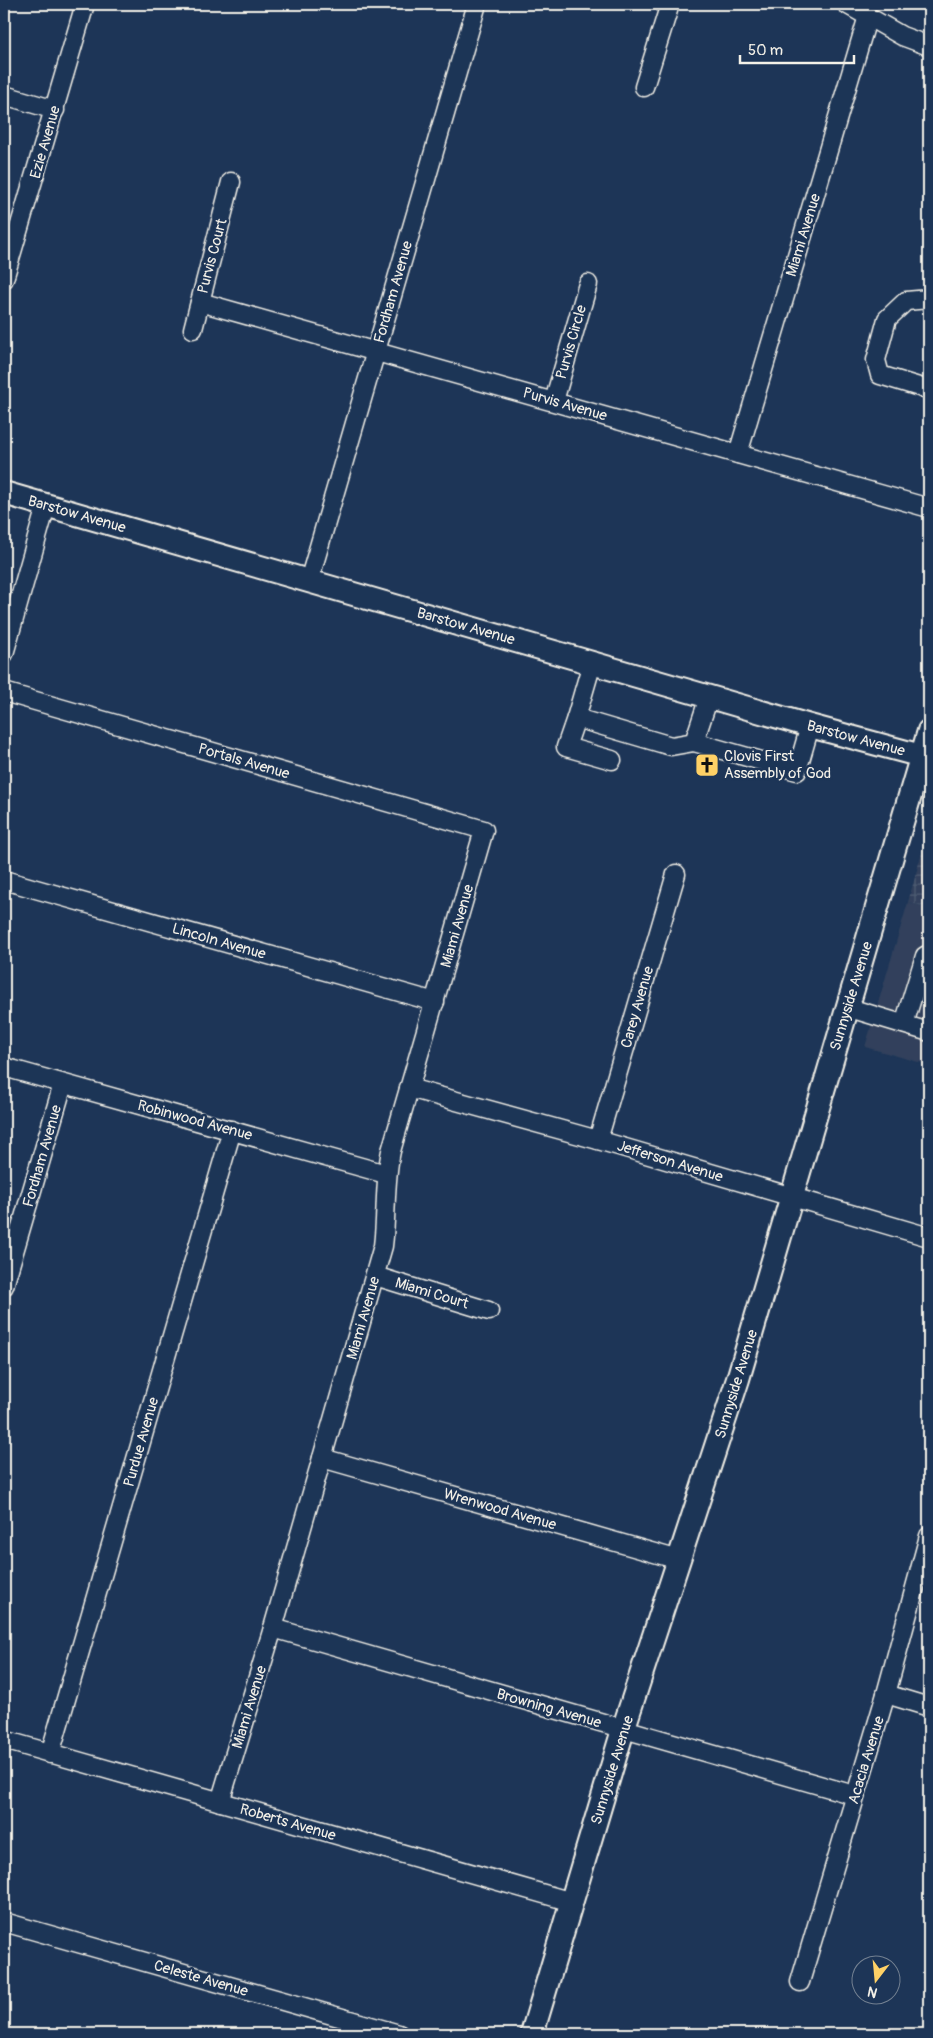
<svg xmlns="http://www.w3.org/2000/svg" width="933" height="2038" viewBox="0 0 933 2038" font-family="Pangolin,sans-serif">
<defs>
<pattern id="industrial-grid" width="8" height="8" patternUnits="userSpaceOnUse" patternTransform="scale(1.25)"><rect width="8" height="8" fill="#30415c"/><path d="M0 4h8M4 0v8" fill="none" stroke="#4f5d73"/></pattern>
</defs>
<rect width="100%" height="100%" fill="#1d3557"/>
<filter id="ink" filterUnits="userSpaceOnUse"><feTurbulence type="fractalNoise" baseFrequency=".02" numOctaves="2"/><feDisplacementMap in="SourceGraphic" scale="10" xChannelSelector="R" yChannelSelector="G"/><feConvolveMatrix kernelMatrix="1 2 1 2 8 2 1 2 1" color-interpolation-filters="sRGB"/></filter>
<g filter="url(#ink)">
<path fill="#30415c" d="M908,902L929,908V1065L865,1047Z"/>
<path fill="url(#industrial-grid)" d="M929,827V908L908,902Z"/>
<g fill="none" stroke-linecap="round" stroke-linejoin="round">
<g stroke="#f4f1e8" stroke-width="21">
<g id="minor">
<path d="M846,4L902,36L929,46"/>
<path d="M644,87L670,4"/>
<path d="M4,95L55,110"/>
<path d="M4,279L85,4"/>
<path d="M929,299L906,301L887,319L876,360L880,375L929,390"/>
<path d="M200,302L929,508"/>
<path d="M193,329L231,182"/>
<path d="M554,401L588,284"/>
<path d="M738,454L868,16"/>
<path d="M309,581L477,4"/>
<path d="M4,654L46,506"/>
<path d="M592,663L576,718L671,746L694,742L709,697"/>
<path d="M4,692L484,830L391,1151C384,1183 387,1214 383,1246L273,1628L220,1802"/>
<path d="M576,718L566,747L612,760"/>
<path d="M694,742L797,771L810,726"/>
<path d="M4,880L435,1002"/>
<path d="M846,1007L929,1032"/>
<path d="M904,1024L925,956L929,954"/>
<path d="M4,1067L386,1174"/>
<path d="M409,1088L598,1140L929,1237"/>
<path d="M598,1140L676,874"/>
<path d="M375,1276L489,1311"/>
<path d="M4,1286L63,1084"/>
<path d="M322,1458L679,1560"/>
<path d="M273,1628L854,1795"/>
<path d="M886,1694L929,1707"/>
<path d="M4,1740L572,1902"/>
<path d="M50,1754L232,1130"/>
<path d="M4,1922L399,2034"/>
<path d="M800,1982L886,1694L929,1536"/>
</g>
</g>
<g stroke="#f4f1e8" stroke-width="26">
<g id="major">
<path d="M4,493L810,726L929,758"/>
<path d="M532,2034L623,1730L738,1379L929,731"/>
</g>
</g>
<use href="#minor" stroke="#1d3557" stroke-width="18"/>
<use href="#major" stroke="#1d3557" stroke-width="22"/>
</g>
</g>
<defs>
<g id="church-square" transform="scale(1.25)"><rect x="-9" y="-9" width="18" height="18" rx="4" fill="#ffd166" stroke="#1d3557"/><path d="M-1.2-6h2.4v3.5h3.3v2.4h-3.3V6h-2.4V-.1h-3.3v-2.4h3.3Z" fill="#111"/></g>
</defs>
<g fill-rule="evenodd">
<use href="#church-square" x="707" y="765"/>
</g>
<g text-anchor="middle" stroke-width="5" stroke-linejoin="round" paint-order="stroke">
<g font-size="15" fill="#f4f1e8" stroke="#1d3557">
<text transform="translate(45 142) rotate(-74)" y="5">Ezie Avenue</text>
<text transform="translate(803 235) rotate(-73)" y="5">Miami Avenue</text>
<text transform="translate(212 256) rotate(-75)" y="5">Purvis Court</text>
<text transform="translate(393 292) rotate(-74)" y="5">Fordham Avenue</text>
<text transform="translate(571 342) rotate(-74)" y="5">Purvis Circle</text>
<text transform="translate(565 404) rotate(16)" y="5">Purvis Avenue</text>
<text transform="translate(77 514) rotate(16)" y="5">Barstow Avenue</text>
<text transform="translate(466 626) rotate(16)" y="5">Barstow Avenue</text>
<text transform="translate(856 738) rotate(15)" y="5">Barstow Avenue</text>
<text transform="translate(244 761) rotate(16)" y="5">Portals Avenue</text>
<text transform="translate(457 926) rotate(-74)" y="5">Miami Avenue</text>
<text transform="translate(219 941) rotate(16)" y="5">Lincoln Avenue</text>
<text transform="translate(851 996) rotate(-73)" y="5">Sunnyside Avenue</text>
<text transform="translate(637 1007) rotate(-74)" y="5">Carey Avenue</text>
<text transform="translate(195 1120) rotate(15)" y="5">Robinwood Avenue</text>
<text transform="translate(42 1156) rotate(-74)" y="5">Fordham Avenue</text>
<text transform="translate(670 1161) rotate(17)" y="5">Jefferson Avenue</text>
<text transform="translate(432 1293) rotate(17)" y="5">Miami Court</text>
<text transform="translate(363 1318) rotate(-74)" y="5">Miami Avenue</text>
<text transform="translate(736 1384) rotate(-73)" y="5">Sunnyside Avenue</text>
<text transform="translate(141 1442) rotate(-74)" y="5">Purdue Avenue</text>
<text transform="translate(500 1509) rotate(16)" y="5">Wrenwood Avenue</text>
<text transform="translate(249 1707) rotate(-73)" y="5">Miami Avenue</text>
<text transform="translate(549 1708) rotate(16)" y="5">Browning Avenue</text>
<text transform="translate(866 1760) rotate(-73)" y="5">Acacia Avenue</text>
<text transform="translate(612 1770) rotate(-73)" y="5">Sunnyside Avenue</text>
<text transform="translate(288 1822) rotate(16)" y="5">Roberts Avenue</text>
<text transform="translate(201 1978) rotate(16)" y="5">Celeste Avenue</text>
</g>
<g font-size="15" fill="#f4f1e8" stroke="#1d3557" text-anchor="start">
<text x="724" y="761">Clovis First<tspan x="724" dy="17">Assembly of God</tspan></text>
</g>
</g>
<rect width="933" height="2038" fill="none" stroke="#1d3557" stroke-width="20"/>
<rect x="10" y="10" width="913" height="2018" fill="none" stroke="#f4f1e8" stroke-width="2" filter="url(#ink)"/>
<g transform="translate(876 1980) rotate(196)"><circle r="24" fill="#1d3557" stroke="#738091"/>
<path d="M0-4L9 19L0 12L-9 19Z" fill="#ffd166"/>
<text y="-8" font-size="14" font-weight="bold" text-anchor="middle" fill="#f4f1e8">N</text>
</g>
<path d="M740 55v8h114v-8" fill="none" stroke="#f4f1e8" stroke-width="2.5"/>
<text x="748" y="55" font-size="15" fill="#f4f1e8" stroke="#1d3557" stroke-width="4" paint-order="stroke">50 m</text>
</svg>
